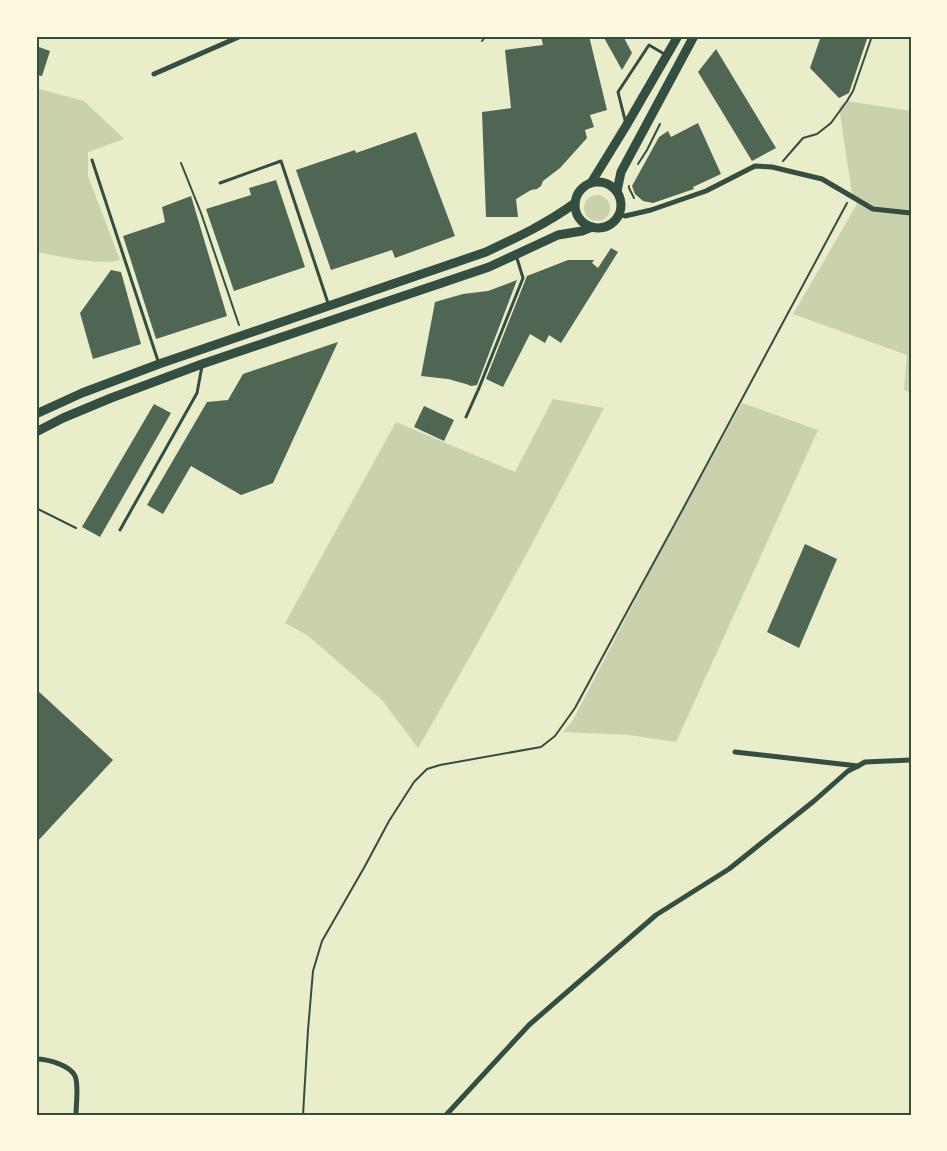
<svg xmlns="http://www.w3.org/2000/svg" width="947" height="1151" viewBox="0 0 947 1151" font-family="'Archivo Narrow',sans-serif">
<rect width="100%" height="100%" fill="#e9edc9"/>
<g fill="#cad2ad">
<path d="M36,88L84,101L124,139L88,152V176L120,260C99,266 59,256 36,252Z"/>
<path d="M847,101L911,111V393L904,390L907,355L793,314L857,204L852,194L839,107Z"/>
<circle cx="597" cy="208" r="13"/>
<path d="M553,399L604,408C544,522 483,636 418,748L382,700L307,635L285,623L396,422L515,472Z"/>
<path d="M742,403L818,430L676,742L629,735L563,732L573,720L657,558Z"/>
</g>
<g fill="#4f6655">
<path d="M545,36H589L607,110L590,115L594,127L585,130L587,138L560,168L543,181L541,186L537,189L531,190L516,199L518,217H486L482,112L511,108L505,50L543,45L541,37Z"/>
<path d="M603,36H623L632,53L622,70Z"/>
<path d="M821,36H868L849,93L839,98L810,68Z"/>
<path d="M36,46L50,51L42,76L36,75Z"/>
<path d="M716,49L776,148L752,161L698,72Z"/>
<path d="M698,123L721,174L693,187L694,189L653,203L643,201L635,194L632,186L659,137L668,131L671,137Z"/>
<path d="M416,132L455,236L395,258L392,250L331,270L296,170L355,150L356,153Z"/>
<path d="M276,180L305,267L234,291L206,209L251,195L249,188Z"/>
<path d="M191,196L227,316L156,339L123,236L165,222L162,207Z"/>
<path d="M611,248L618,252L561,343L549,335L545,343L530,334L503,387L486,379L527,276L568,260H594L592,263L598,268Z"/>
<path d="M111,270L121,272L141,344L93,359L80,313Z"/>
<path d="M517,280L477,385L471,386L466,384L448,379L421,376L435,302L463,294L488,291Z"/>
<path d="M338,342L273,483L241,495L191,466L163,514L147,505L207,402L228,400L243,374Z"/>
<path d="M154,404L171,413L100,537L82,527Z"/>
<path d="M424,406L454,420L444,441L414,427Z"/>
<path d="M805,544L837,559L799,648L767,632Z"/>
<path d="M36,689L113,760L36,843Z"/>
</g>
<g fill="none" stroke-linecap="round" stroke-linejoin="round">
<g stroke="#344e41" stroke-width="2">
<path d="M482,41L486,36"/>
<path d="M783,161L803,138L817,134L831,123L847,101L853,91L872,36"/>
<path d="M181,163L201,213L239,325"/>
<path d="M638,164L647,150L660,124"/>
<path d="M629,186V188L634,198"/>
<path d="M36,508L76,528"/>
<path d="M303,1115L308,1030L313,971L322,941L365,866L389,821L414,782L427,769L440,765L541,747L555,736L575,708L623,619L684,507L847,203"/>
</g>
<g stroke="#344e41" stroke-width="3">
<path d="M626,124L618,92L649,45L666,55"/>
<path d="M92,160L159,364"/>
<path d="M220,183L281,161L329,306"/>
<path d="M466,417L479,388L523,278L516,255"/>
<path d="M120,530L197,393L202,366"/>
</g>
<g stroke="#344e41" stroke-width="5">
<path d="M154,74L241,36"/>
<path d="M619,214L625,216L651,210L706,191L755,166L772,167L822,179L873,209L911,213"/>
<path d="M735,752L858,766L865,762L911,760"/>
<path d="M36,1059C47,1059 70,1065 75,1076C79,1085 76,1104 76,1115"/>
<path d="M446,1115L529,1025L656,915L729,869L814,801L848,771L858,766"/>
</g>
<g stroke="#344e41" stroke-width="9">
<circle cx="598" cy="205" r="23"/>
<path d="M591,183L626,126L678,36"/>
<path d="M617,191L621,172L694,36"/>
<path d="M36,414L82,393L159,364L486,252C518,237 546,224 575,203"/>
<path d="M36,432L63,418L111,398L202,364L489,267L558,235L582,231L592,227"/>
</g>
</g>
<rect width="947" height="1151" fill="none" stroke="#fefae0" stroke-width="75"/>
<rect x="38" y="38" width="872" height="1076" fill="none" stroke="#344e41" stroke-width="2"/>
</svg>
